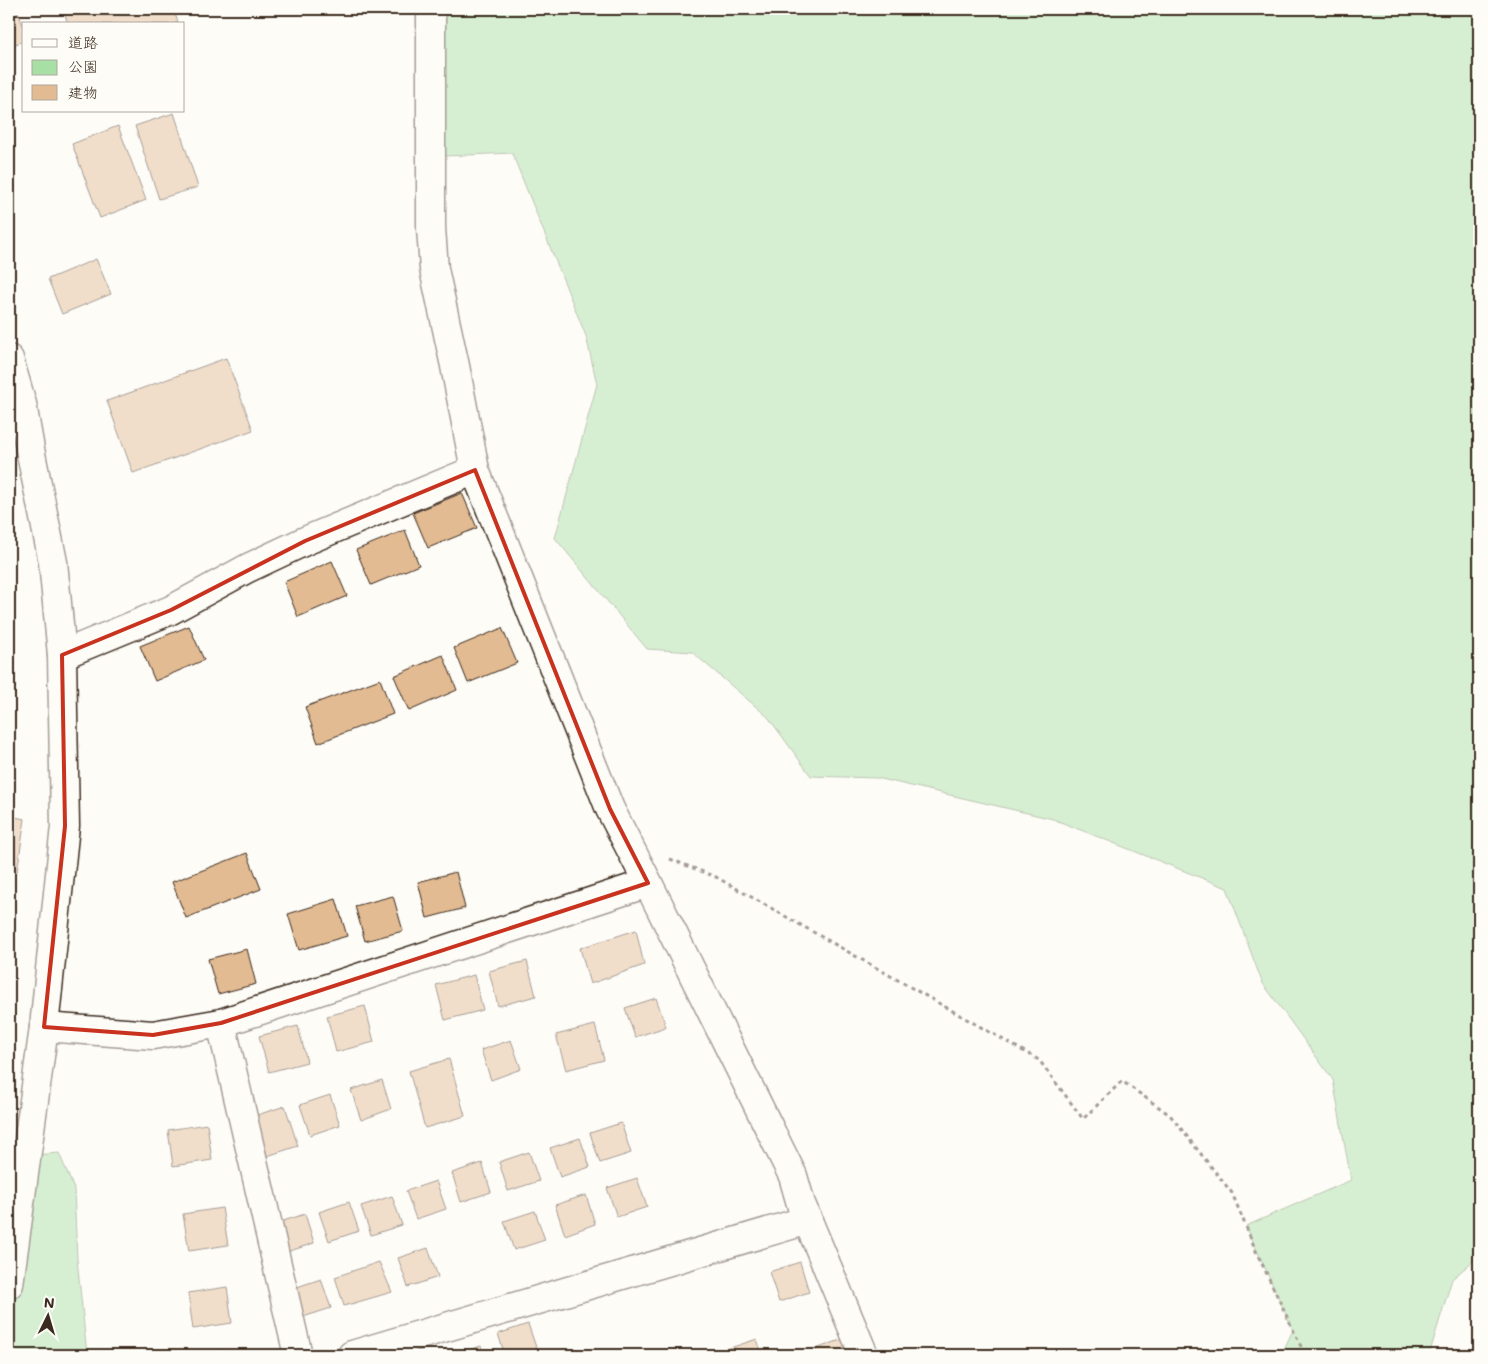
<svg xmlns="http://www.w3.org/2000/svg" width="1488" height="1364" viewBox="0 0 1488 1364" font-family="Mali,'Klee One',sans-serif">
<rect width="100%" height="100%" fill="#fdfcf7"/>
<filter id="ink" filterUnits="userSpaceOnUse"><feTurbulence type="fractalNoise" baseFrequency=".02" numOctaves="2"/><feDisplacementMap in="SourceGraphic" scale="10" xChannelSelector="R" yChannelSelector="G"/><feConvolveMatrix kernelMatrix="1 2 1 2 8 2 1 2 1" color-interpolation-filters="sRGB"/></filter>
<g filter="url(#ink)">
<g fill="#a7dfa4" stroke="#718461">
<path d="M440,9H1479V1256L1452,1279L1429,1355H1281L1293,1330L1246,1226L1351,1180L1333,1080L1262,982L1227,888L1053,819L877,778L811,776L768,717L692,652L647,649L555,538L597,384L586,336L512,153L445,156Z"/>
<path d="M59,1153L74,1189L77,1259L87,1355H9V1284L26,1156Z"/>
</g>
<g fill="#e2bb92" stroke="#3b2a1e">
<path d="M9,9H17L24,28V41L9,46Z"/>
<path d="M63,9H173L178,22L173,24H68Z"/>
<path d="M174,113L198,187L159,199L135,126Z"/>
<path d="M118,126L146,200L100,218L72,144Z"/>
<path d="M96,259L111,294L62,314L48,279Z"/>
<path d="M226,358L253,430L133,473L107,401Z"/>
<path d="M462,493L477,528L428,548L413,513Z"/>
<path d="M405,530L419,565L371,585L356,550Z"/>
<path d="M332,561L347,596L298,617L284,582Z"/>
<path d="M189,626L204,660L155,681L140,646Z"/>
<path d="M502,628L517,663L468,683L454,648Z"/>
<path d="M443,655L457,690L409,711L394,676Z"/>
<path d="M380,679L393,714L318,743L305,707Z"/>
<path d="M9,816L25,819L17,872L9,871Z"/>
<path d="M247,853L261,889L186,918L172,882Z"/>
<path d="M456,872L465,908L427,918L418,882Z"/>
<path d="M393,896L403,931L365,941L355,906Z"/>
<path d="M336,899L347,936L299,950L288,914Z"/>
<path d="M636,930L644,965L590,984L580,948Z"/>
<path d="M247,949L256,984L218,994L208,959Z"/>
<path d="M527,961L536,996L498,1006L489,971Z"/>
<path d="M474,975L483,1010L445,1020L436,985Z"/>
<path d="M656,998L666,1027L635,1037L625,1008Z"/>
<path d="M365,1006L374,1042L336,1052L327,1016Z"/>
<path d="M595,1025L604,1060L566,1070L556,1035Z"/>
<path d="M298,1026L307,1062L269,1072L259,1036Z"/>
<path d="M511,1040L521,1069L491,1080L481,1050Z"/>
<path d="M449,1059L465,1116L425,1128L409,1071Z"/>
<path d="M382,1080L391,1109L361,1120L351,1090Z"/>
<path d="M330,1095L340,1125L310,1135L300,1105Z"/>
<path d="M285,1106L298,1146L267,1156L254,1116Z"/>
<path d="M621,1123L631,1153L600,1163L590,1133Z"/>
<path d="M207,1124L212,1160L173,1166L168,1130Z"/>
<path d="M580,1138L590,1167L560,1177L550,1148Z"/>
<path d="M529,1152L539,1181L508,1191L499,1162Z"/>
<path d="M482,1163L491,1192L461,1202L452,1173Z"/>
<path d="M637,1178L647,1207L617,1217L607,1188Z"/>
<path d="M436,1181L446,1209L416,1219L406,1191Z"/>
<path d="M586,1195L595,1224L565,1235L555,1205Z"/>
<path d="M392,1196L402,1225L371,1235L361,1206Z"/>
<path d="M349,1202L359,1231L329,1241L319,1212Z"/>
<path d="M222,1208L228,1245L189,1251L183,1214Z"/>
<path d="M535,1211L545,1240L514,1250L504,1221Z"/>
<path d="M305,1214L314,1243L284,1253L274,1224Z"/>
<path d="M428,1248L438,1277L408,1287L398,1258Z"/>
<path d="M379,1262L392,1292L344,1306L335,1277Z"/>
<path d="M800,1262L809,1292L779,1302L769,1272Z"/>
<path d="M321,1279L331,1308L300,1318L291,1289Z"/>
<path d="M227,1287L232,1323L193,1329L188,1293Z"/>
<path d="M528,1324L538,1353L531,1355H505L498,1334Z"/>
<path d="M846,1338L851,1355H818L816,1349Z"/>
<path d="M757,1339L762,1355H729L727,1349Z"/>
<path d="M481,1346L484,1355H452Z"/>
<path d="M222,1350L223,1355H189Z"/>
</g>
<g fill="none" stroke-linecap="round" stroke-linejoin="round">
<g stroke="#3b2a1e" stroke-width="31">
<g id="minor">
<path d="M431,9V228L434,269L455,366L475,470L610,809L648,883L793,1176L801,1204L864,1355"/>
<path d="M9,359L22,404L30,449L53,562L62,655L65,826L44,1027L9,1284"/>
<path d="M62,655L171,610L248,568L305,541L475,470"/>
<path d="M221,1023L298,1355"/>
<path d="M44,1027L153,1035L221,1023L648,883"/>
<path d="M352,1355L808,1220"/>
</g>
</g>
<path stroke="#3b2a1e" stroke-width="3" stroke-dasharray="4 4" stroke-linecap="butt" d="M670,859L716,877L1039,1060L1083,1119L1122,1081L1170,1115L1232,1193L1256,1251L1305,1355"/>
<use href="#minor" stroke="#fdfcf7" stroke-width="28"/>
</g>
</g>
<path d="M0 0H1488V1364H0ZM475,470L610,809L648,883L221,1023L153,1035L44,1027L65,826L62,655L171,610L305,541Z" fill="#fdfcf7" fill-opacity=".55" fill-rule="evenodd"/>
<path fill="none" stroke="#c8321e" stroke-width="4" stroke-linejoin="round" d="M475,470L610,809L648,883L221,1023L153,1035L44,1027L65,826L62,655L171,610L305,541Z"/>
<rect width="1488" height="1364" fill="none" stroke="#fdfcf7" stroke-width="30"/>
<rect x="15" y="15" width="1458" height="1334" fill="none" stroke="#3b2a1e" stroke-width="2" filter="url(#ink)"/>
<rect x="22" y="22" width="162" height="90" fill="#fdfcf7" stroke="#afa8a0"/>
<rect x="32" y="39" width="25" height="8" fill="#fdfcf7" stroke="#afa8a0"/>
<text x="68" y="48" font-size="15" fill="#3b2a1e">道路</text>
<rect x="32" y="60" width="25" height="15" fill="#a7dfa4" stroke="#afa8a0"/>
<text x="68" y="72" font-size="15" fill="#3b2a1e">公園</text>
<rect x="32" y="85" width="25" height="15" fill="#e2bb92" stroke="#afa8a0"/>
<text x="68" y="98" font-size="15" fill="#3b2a1e">建物</text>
<g transform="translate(48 1316) rotate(5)" stroke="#fdfcf7" stroke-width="4" paint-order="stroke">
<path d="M0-4L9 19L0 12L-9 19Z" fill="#3b2a1e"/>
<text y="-8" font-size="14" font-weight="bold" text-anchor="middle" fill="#3b2a1e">N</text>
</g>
</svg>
